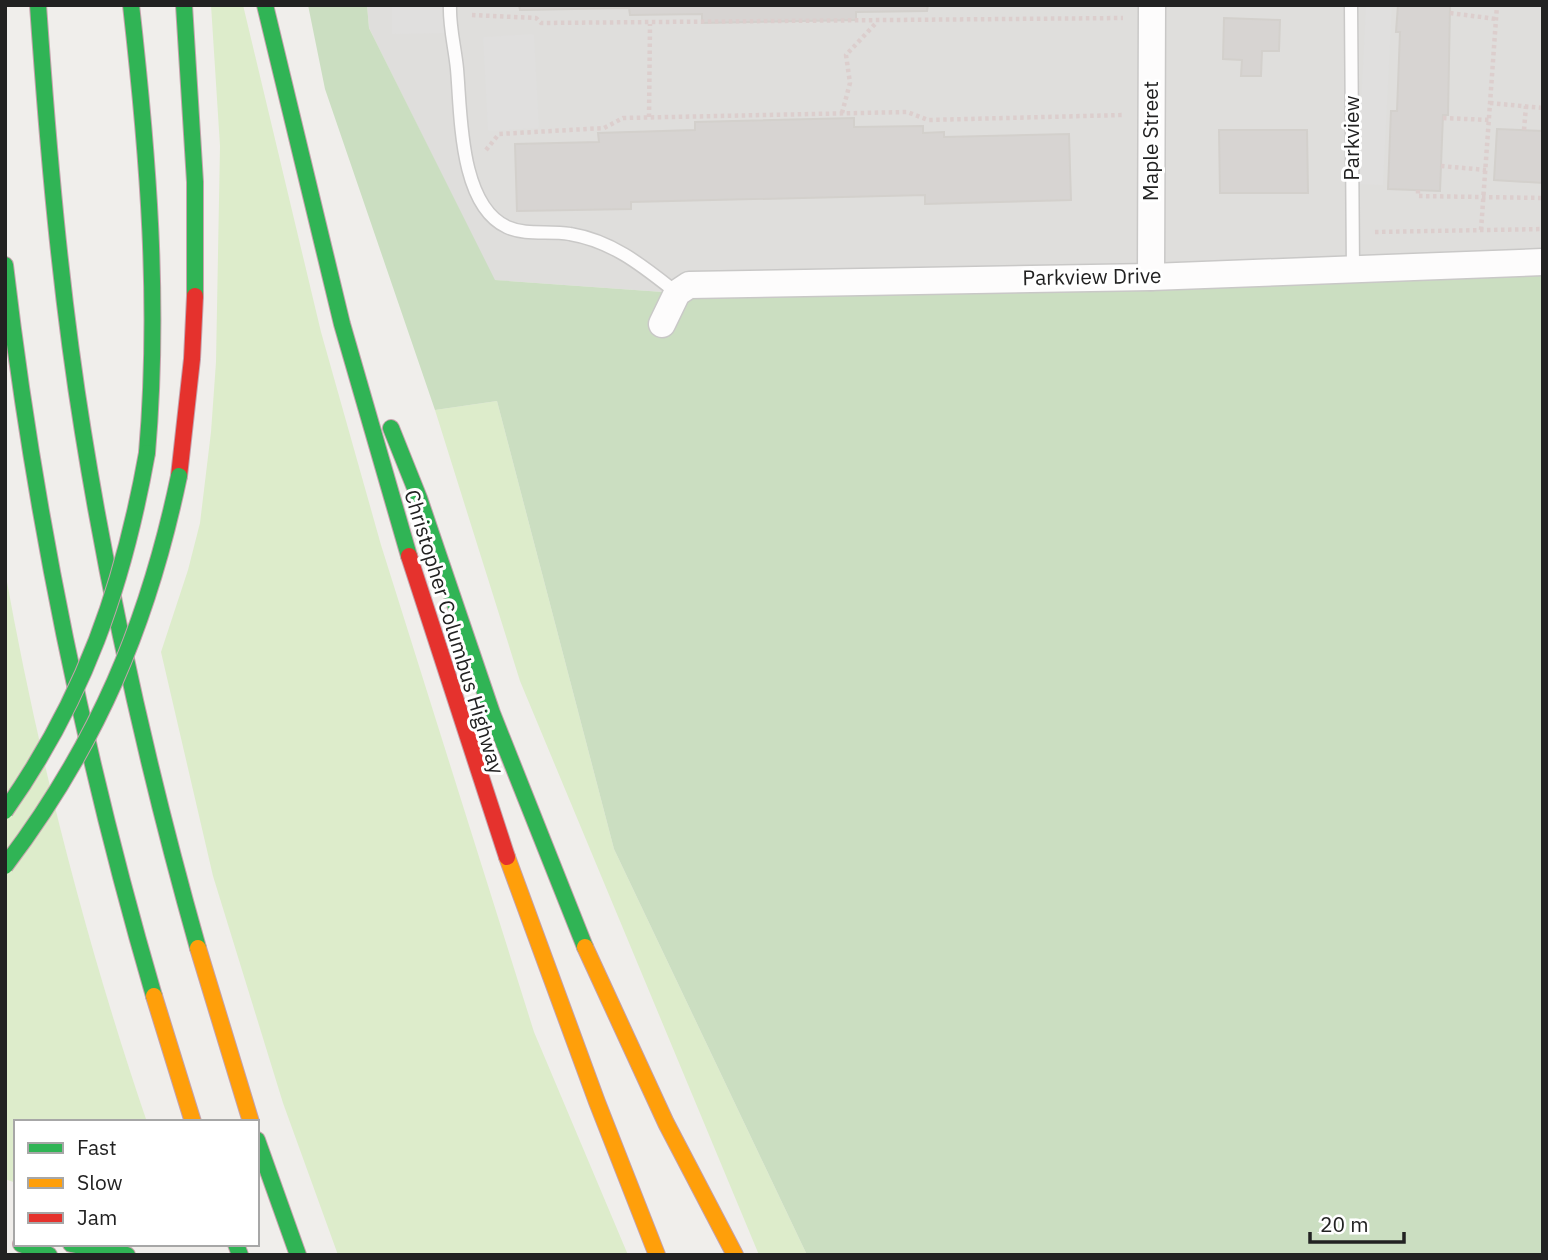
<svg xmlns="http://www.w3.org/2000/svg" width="1548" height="1260" viewBox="0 0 1548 1260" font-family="'IBM Plex Sans',sans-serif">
<rect width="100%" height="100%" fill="#f0eeeb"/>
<path fill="#dfdedc" d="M367,5H1543V262L677,293L494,280L369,28Z"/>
<g fill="#ddeccb">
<path d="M211,5H243L321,332L381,545L534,1032L628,1255H338L283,1103L213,876L161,652L188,570L200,523L211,432L216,362L220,146Z"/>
<path d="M497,401L614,849L807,1255H759L520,681L435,410Z"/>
<path d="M5,571C38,756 86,943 147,1122H16V1183L5,1179Z"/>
</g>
<path fill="#cbdec1" d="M308,5H367L369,28L495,280L677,293L1543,262V1255H807L614,849L497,401L435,410L325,89Z"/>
<g fill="#e0dfde">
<path d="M392,5H449L450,33L392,34Z"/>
<path d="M1366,5H1392L1383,185L1357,184Z"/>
<path d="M534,34L539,128L488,131L483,37Z"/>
</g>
<g fill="#d7d4d2" stroke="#d3d0cc" stroke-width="2">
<path d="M519,5H928L927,11L856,12V20L702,23V14L630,15L629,8L520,10Z"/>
<path d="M1398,5H1450L1448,115H1443L1440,191L1388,189L1391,111H1397L1400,32H1396Z"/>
<path d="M1224,18L1280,20L1279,51H1262L1261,76H1241L1242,60L1223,59Z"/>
<path d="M854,118V127L923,126V133L944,132V137L1069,134L1071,200L925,204V195L631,202V209L517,211L515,144L599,142L598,133L695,130V122Z"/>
<path d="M1497,129L1543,131V183L1494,180Z"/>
<path d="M1219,130H1307L1308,193H1220Z"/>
</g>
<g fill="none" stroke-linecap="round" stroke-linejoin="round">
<g stroke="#c9c8c7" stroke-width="15">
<g id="lane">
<path d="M450,5C449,26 455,48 457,69C461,113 459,205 507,227C527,236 549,230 570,234C613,241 644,267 677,293"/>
<path d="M1351,5L1353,271"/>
</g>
</g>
<g stroke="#c9c8c7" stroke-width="29">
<g id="street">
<path d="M1151,277L1152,5"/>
<path d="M662,324L677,293L689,285L1151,277L1543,262"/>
</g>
</g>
<g stroke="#c5a2ac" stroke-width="18">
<g id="fast">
<path d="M38,5C48,148 60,290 83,432C111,606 150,778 198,948"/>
<path d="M131,5C148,155 160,302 147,453"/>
<path d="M184,5L195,182V296"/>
<path d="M265,5L342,324L409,556"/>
<path d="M5,265C34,513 84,756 154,996"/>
<path d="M391,428L419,498L492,713L585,947"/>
<path d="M257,1140L298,1255"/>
<path d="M21,1244L49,1255"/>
<path d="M71,1244L127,1255"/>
<path d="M236,1244L240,1255"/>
</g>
</g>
<g stroke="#c5a2ac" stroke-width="18">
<g id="slow">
<path d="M507,857L597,1102L657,1255"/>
<path d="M585,947L666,1123L735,1255"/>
<path d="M198,948L251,1122"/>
<path d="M154,996L193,1122"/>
</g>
</g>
<g stroke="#c5a2ac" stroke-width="18">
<g id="jam">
<path d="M179,476L192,359L195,296"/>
<path d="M409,556L507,857"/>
</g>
</g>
<g stroke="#dccecd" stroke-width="4.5" stroke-dasharray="3.5 3.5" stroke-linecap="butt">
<path d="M1450,13L1496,19"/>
<path d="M472,15L536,18L541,23L1123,18"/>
<path d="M1490,103L1543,108"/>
<path d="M842,113L850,83L846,55L877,22"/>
<path d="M649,117L650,24"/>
<path d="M1443,118L1489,120"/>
<path d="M1524,130L1526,106"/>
<path d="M486,150L499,134L604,128L623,118L907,112L928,120L1123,115"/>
<path d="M1441,166L1486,170"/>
<path d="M1418,190V196L1543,198"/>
<path d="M1481,230L1497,5"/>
<path d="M1375,232L1543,229"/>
</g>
<use href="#lane" stroke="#fdfcfc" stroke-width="12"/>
<use href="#street" stroke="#fdfcfc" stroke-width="26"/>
<use href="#fast" stroke="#30b455" stroke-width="16"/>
<use href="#slow" stroke="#ff9f0a" stroke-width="16"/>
<use href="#jam" stroke="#e5322d" stroke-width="16"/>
<g stroke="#c5a2ac" stroke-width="18" stroke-linecap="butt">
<g id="fast-bridge">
<path d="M5,811C84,699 123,587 147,453"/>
<path d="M5,866C97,745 148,624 179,476"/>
</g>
</g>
<use href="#fast-bridge" stroke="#30b455" stroke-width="16"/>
</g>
<g text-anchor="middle" stroke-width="6" stroke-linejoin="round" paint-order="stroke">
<g font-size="21" fill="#222" stroke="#fff">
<text transform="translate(1352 138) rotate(-90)" y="7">Parkview</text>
<text transform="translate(1151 141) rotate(-90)" y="7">Maple Street</text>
<text transform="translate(1092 277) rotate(-1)" y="7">Parkview Drive</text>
<text transform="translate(454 632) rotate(73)" y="7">Christopher Columbus Highway</text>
</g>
</g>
<rect width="1548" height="1260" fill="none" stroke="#222222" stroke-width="14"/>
<rect x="14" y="1120" width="245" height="126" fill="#ffffff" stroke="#a7a7a7" stroke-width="2"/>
<rect x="28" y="1143" width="35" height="10" fill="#30b455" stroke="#a7a7a7" stroke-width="2"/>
<text x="77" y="1155" font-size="21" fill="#222222">Fast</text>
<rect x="28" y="1178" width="35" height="10" fill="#ff9f0a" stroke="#a7a7a7" stroke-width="2"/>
<text x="77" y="1190" font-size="21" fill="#222222">Slow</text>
<rect x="28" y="1213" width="35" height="10" fill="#e5322d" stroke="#a7a7a7" stroke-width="2"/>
<text x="77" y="1225" font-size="21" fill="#222222">Jam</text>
<path d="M1310 1232v10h94v-10" fill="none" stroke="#222222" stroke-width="3.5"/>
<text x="1320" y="1232" font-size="21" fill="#222222" stroke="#ffffff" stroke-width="5" paint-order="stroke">20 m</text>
</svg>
